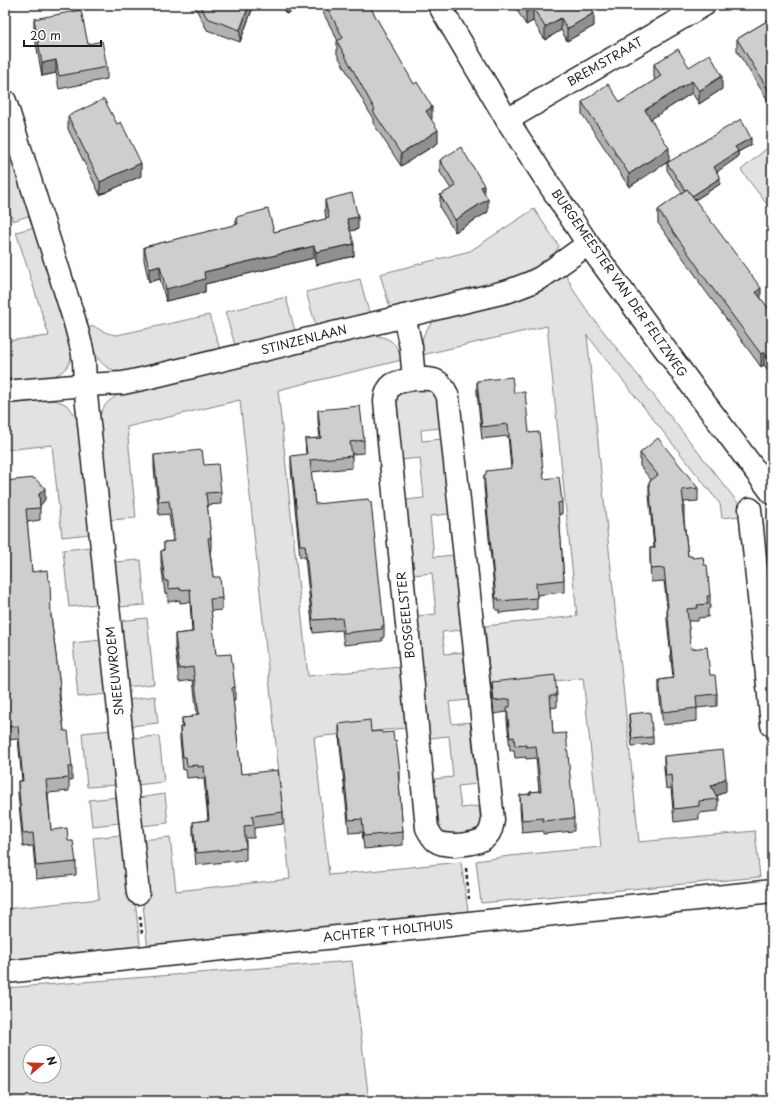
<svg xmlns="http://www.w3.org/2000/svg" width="777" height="1106" viewBox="0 0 777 1106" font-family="'Playpen Sans',sans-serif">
<rect width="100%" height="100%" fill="#fff"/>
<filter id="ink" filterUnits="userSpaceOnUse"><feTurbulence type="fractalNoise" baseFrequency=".025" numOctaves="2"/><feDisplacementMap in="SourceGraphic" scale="8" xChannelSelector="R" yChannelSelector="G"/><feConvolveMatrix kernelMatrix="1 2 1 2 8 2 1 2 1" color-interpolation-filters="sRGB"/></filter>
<g filter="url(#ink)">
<g fill="#e2e2e2" stroke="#7f7f7f" fill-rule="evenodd">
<path d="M772,144V211L741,170Z"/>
<path d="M15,163L31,215L13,221L5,196V166Z"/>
<path d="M534,209L559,246C557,249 556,252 554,254C548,262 526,274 517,278L390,308L380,274L470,251Z"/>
<path d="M35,227L70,336C71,344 74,354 70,361C69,365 64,371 60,373C51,380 18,381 5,382V341L49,336L16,232Z"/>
<path d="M566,275L574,291L589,313L739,504L740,516L722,518L720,504L587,335L639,842L755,831L760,877L481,903L476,861L509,856L601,847L583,678L491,688L485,626L577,616L547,326L422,355C420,339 424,330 436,319L527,297L545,289Z"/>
<path d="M360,279L369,313L316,326L306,292Z"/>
<path d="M286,297L295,331L235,345L225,312Z"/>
<path d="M209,315L220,349L123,372C96,369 94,351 87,328L94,326C101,331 108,334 117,335Z"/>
<path d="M372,335C390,337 397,343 402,360L278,390L308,676L400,667L406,728L314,737L329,875L461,862L469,918L148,951L142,895V840L170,837L176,891L290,879L240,400L127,427L136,518L110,520L99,420C101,408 107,401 118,395Z"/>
<path d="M426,389C441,391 439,416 440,428L421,430L422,441L441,439L449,514L430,516L434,557L453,555L461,630L442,632L445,654L463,652L468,700L449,702L452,724L470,722L477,784L458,786L461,808L479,806L481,824L478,828L475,831L471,833L446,834L442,832L439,825L434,779L453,777L449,736L430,738L417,616L436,614L432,573L413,575L405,500L424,498L420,458L400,460L395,402L398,395L402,392Z"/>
<path d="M52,400C68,402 74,410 79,426L90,534L62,537L52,445L5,450V404Z"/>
<path d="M91,547L97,604L69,607L63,550Z"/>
<path d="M141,560L145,605L118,607L113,562Z"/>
<path d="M147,618L154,684L126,687L119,621Z"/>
<path d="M101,640L107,694L78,697L73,643Z"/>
<path d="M155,696L158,723L130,726L127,700Z"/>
<path d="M111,730L116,785L87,787L82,733Z"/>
<path d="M159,736L164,782L136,785L132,738Z"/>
<path d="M165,794L168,823L141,826L138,798Z"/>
<path d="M117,797L120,823L92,826L89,800Z"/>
<path d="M121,835L134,892L141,952L5,966V909L99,899L93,838Z"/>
<path d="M352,961L369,1101H5V988ZM30,1052H54V1076H30Z"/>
</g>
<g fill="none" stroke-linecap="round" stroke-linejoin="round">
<g stroke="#1c1c1c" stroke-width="25">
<g id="minor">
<path d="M439,5L507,120L588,244L695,390L772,493"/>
<path d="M5,101L74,319L82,349L84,361L85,385L138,893"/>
<path d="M507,120L704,5"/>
<path d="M404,316L411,347L414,379C398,382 387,381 385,401L427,828C429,832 432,838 436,841C446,848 477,845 486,837C491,832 492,827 493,820L448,397C441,378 432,378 414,379"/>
<path d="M5,392L85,385L123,383L142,379L509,291L530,283L542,277L588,244"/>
<path d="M750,509L772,725"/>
<path d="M5,972L772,891"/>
</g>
</g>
<g stroke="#1c1c1c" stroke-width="2.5" stroke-dasharray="4 3" stroke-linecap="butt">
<path d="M466,868L469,899"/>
<path d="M140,916L142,933"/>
</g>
<use href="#minor" stroke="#fff" stroke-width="22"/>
</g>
<g fill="#b1b1b1" stroke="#1c1c1c">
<path d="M194,5H262L252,10L240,42L207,30Z"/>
<path d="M281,5H303L286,14Z"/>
<path d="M319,5H369L432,119L431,120L438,143L401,166L373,123V119L337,54V41H338Z"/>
<path d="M514,5H589L594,26L567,41L561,30L545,40L533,21L526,25Z"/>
<path d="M772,18V107L737,51V39Z"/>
<path d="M34,19L88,44L107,67V79L59,89L56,73L42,76L34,32Z"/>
<path d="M654,64L689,67L722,89L699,104L692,93L651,119L669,161L629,187L614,164V162L582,114V102H620L655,80L654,77Z"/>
<path d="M68,116L141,176L100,195L68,129Z"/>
<path d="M751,145L738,152V157L716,172L720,184L695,200L761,299L772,313V376L764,365L761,367L699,282V280L658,223V210L682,193L667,170V163Z"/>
<path d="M440,160L488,212L455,232L440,208V195L451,189L440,172Z"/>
<path d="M325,200L358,229L350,231L354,256L316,265L314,258L205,284V292L166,301L160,279L149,282L144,260V247L236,225V217L274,232L326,219L325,212Z"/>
<path d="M477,381L514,393L529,433L544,479L562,502V514H559L564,580V592L537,595V609L499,613V610H496L484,487V475L511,469L508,436L482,439L477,393Z"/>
<path d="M318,410L364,440V453L352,454V468L311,472L315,504L384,625V637L382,638V641L344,645L342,630L313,633L305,557H300L291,468V456L306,455L305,439L320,438L318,422Z"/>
<path d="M640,453L698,488V501L684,502V519L688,556L704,565L710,596V608L708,609V617L698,618V621H688L691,649L710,675L717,694V706L697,708V721L663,725L659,692V680L673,678L667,620V607L664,581L651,582L650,561V548H654L649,495V482L651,480L640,466Z"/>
<path d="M154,455L204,465L221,492V504L207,505L211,538V551H210L213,577L222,598V610L211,611L216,655L235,687V700H233L241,774L283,812V824L254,828V838H246V860L196,865L193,834V822L208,820L204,779H198V777L187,778L186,770H183L180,740V727H182V718L193,717L197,714L193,680L179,682L175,647V634L192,632L190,602L180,603V600L168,602V593L165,594L161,563V551L164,550V542L173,541L169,514L159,515L154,468Z"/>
<path d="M5,481L45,500L40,505V520L27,522L32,572L51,616L60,687V696L64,731L72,767V780H69V791L48,793L51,830L68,841L76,862V875L36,879L33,846L23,847L18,794V781H22L18,739L6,740L5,732V692H7L5,678Z"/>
<path d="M492,682L557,695V707L551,708L553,734L574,818V831L543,834V831L522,833L520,808V795L530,794V792L539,791L536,758L526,759V757L515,758L514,750H510L507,720V712L494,714L492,695Z"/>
<path d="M629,714L653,737V744L632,746L629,721Z"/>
<path d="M339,724L371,732L382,733L394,741L400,771V783H399L403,832V845L364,849L362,832L349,833L339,736Z"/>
<path d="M664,756L726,791L717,796L718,799V811L699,813V819L674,822L671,788L666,789L664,768Z"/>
</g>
<g fill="#909090" stroke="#1c1c1c">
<path d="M249,5H262L252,10L240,42V30Z"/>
<path d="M286,5H303L286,14Z"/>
<path d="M533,8V21L526,25V12Z"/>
<path d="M594,13V26L567,41V29Z"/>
<path d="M561,18V30L545,40V27Z"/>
<path d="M56,60V73L42,76V63Z"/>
<path d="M722,76V89L699,104V91Z"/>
<path d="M692,81V93L645,123V110Z"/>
<path d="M432,107V119L426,123V111Z"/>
<path d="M438,130V143L401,166V154Z"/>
<path d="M751,138V145L738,152V157L714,174V167L735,147Z"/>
<path d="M669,148V161L629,187V174Z"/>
<path d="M141,163V176L100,195V182Z"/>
<path d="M720,178V184L690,203V197Z"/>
<path d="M484,185V198L481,187Z"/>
<path d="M488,199V212L455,232V220Z"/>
<path d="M358,217V229L347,232V219Z"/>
<path d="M354,244V256L316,265V252Z"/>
<path d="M314,246V258L205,284V292L166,301V289L204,272Z"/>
<path d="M160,266V279L149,282V269Z"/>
<path d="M761,288V300L756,292Z"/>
<path d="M764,352V365L761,367V354Z"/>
<path d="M45,488V500L39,507V494Z"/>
<path d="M726,778V791L711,799V786Z"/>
</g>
<g fill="#cecece" stroke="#1c1c1c">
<path d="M200,5H249L240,30L207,18Z"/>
<path d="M326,5H369L414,84L417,82L432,107L426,111L438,130L401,154L373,111L375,110L337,41L343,38Z"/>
<path d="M522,5H589L594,13L567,29L561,18L545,27L533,8L526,12Z"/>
<path d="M81,10L88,44L102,41L107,67L59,76L56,60L42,63L34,19Z"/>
<path d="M772,18V96L737,39Z"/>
<path d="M678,49L689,67L710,54L722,76L699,91L692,81L645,110L669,148L629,174L614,151H615L582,102L608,84L620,102L661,76L654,64Z"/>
<path d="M104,99L117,124L121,122L141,163L100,182L68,116Z"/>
<path d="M741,119L751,138L735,147L738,151L714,167L720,178L692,196L687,189L685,190L667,163Z"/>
<path d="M461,147L484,185L481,187L488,199L455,220L440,195L456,186L440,160Z"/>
<path d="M687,189L761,288L756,292L772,313V364L764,352L761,354L699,270H700L658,210Z"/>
<path d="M352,193L358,217L347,219L354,244L316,252L314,246L204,272L205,279L166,289L160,266L149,269L144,247L238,224L236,217L268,209L274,232L329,218L325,200Z"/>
<path d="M512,377L514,393L525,392L529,433L539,432L544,479L559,477L562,502L558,503L564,580L536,583L537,598L499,601V598L496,599L484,475L486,474V471L512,468L508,424L482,427L477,381Z"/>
<path d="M360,406L364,440L350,442L352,456L310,460L315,504L368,499L369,502H371L384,625L382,626V629L344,633L342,618L313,620L305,545H300L291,456L307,454L305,439L321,438L318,410Z"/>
<path d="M658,438L698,488L682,490L684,506H682L688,556H692V558L703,557L704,565H707L710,596H707L708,604L697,605L698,608L687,609L691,649L707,647L710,675H715L717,694L696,696L697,708L663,712L659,680L674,678L667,607H668L664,568L651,569L650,548H655L649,482L658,475L640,453Z"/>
<path d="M202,450L204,465L218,464L221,492L206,493L211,538H208L213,577H220L222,598L210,599L216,655L231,654L235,687L232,688L241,774L278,770L283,812L252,816L254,825L244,826L246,848L196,853L193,822L209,820L204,766L198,767V765L187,766L186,757H183L180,727H183L182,718L193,717V715L199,714L193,667L179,669L175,634L193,632L190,589L180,590V588L168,589V581H165L161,551L164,550V542L175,541L169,501L159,502L154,455Z"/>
<path d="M34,478L45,488L39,494L40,508L26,509L32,572L47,570L48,580H50L51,616L60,687H58L64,731H68L72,767H68L69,778L46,780L51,830L67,828L68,841H73L76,862L36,866L33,833L23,834L18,781H23L18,726L6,727L5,719V692H8L5,665V481Z"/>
<path d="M555,675L557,695H550L553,734L566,733L574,818L543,821V818L522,820L520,795L531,794L530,792L541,791L536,746L526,747V745L515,746L514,737L510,738L507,707H510V699L494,701L492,682Z"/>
<path d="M650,712L653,737L632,739L629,714Z"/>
<path d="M370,720L371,732L381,731L382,733L393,732L394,741L396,740L400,771H398L403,832L364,836L362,819L349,820L339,724Z"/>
<path d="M723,750L726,778L711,786L718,799L699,801V806L674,809L671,775L666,776L664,756Z"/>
</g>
</g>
<g text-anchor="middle" stroke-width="3.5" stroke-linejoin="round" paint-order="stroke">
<g font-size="12" fill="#1c1c1c" stroke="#fff">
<text transform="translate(605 62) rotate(-30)" y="4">BREMSTRAAT</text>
<text transform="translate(619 283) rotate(55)" y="4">BURGEMEESTER VAN DER FELTZWEG</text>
<text transform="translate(304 340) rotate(-14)" y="4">STINZENLAAN</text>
<text transform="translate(406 615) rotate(-96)" y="4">BOSGEELSTER</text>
<text transform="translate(115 671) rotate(-96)" y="4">SNEEUWROEM</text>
<text transform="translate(388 931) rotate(-6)" y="4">ACHTER 'T HOLTHUIS</text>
</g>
</g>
<rect width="777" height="1106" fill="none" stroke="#fff" stroke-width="20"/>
<rect x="10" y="10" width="757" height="1086" fill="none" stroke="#1c1c1c" stroke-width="1.5" filter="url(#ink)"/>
<g transform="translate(42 1064) rotate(71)"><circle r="19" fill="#ffffff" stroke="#a4a4a4"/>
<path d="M0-3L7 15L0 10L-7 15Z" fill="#c8321e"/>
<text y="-6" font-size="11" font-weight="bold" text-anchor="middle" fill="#1c1c1c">N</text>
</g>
<path d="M24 40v6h77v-6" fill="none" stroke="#1c1c1c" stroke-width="2"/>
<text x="30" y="40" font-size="12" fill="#1c1c1c" stroke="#ffffff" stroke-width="3" paint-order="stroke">20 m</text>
</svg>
